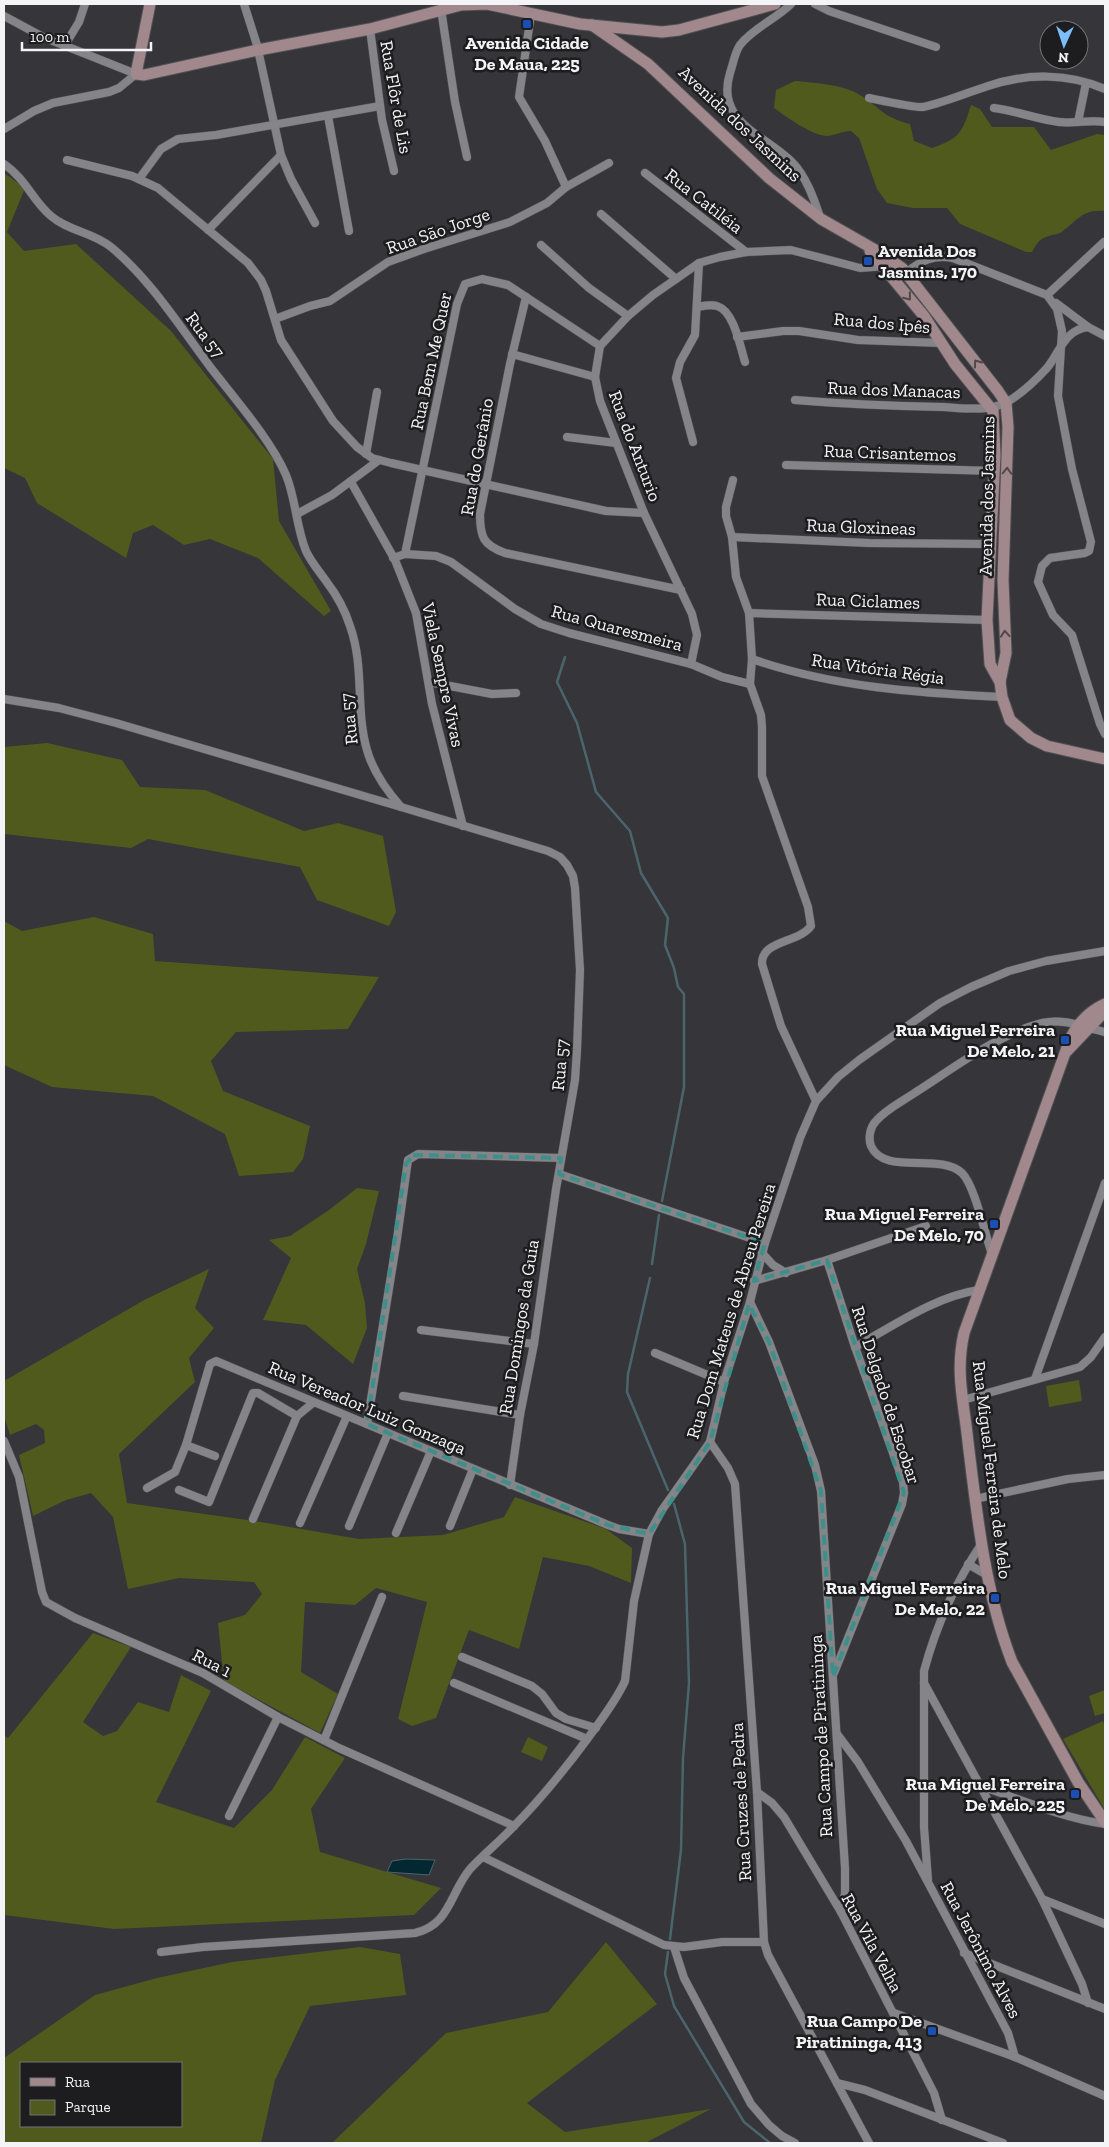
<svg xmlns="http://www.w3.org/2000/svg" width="1109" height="2147" viewBox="0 0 1109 2147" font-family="'Zilla Slab',serif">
<rect width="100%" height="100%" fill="#35353a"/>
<g fill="#505a1d" fill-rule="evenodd">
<path d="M795,81C815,83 842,84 860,95C881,108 882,117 910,124L914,141L932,148C960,138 962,133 971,105L980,109L992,127H1034L1051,150L1097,134L1105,135V211C1081,209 1078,221 1060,233C1057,235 1053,234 1049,236C1040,238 1036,244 1032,252H1026L960,224L947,208H913L887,203L877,189L859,138L851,131C843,131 835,135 828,136C812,136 787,117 774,108L776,90Z"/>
<path d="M4,173L25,188L7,232L24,251L76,244L171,331L273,459L279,521L331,611L324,616L258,558L210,539L184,545L153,525L133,533L126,558L37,503L25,478L4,468Z"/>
<path d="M47,743L122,760L140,787L205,790L304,831L338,823L383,836L396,912L389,926L317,900L300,867L148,839L131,848L4,834V747Z"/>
<path d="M94,917L153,934L155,961L379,977L348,1029L236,1032L211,1061L223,1091L310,1126L303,1159L293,1172L239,1176L225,1134L153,1096L52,1087L4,1065V921L22,931Z"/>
<path d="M357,1188L379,1191L366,1244L357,1269L365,1303L367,1328L353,1364L306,1325L263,1320L291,1258L269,1240L290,1236L329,1210Z"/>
<path d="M209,1269L195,1308L214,1328L189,1358L195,1382L119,1454L127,1503L261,1522L359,1539L443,1535L504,1517L515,1497L606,1529L632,1548L631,1583L589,1566L543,1557L519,1649L469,1630L436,1718L412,1726L398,1719L427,1602L376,1588L355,1605L305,1602L301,1672L338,1694L320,1733L224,1681L218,1623L245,1615L262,1594L254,1582L179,1578L128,1589L113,1517L91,1493L66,1500L33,1516L19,1455L45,1443L44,1430L36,1424L10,1435L4,1416V1381L146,1299Z"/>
<path d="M1079,1380L1082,1401L1049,1407L1046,1386Z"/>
<path d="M93,1633L131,1647L83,1722L103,1736L117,1731L138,1702L169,1712L181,1675L211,1691L156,1802L234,1828L272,1790L305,1737L345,1758L311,1809L320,1852L441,1888L414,1915L114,1929L4,1915V1736L8,1738Z"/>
<path d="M1105,1690V1713L1095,1716L1089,1696Z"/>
<path d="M1103,1721L1105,1726V1810L1063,1739Z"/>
<path d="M528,1737L548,1747L542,1761L521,1752Z"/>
<path d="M606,1942L657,2004L527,2103L565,2132L711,2109L645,2143H332L446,2033L548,2012Z"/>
<path d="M360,1947L400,1954L406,1995L310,2006L275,2080L261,2143H4V2058L95,1995L157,1978L232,1962ZM181,2063V2126H21V2063Z"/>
</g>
<path fill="#032832" stroke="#4b656d" d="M406,1859L435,1860L429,1875L387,1872L392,1861Z"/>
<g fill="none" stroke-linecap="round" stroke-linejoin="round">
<g stroke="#4b656d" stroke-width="2.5">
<path d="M565,657L557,682L577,723L596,792L630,831L641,873L668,918L665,945L674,968L678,987L684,994V1087L662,1201"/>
<path d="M652,1264L659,1215"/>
<path d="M650,1278L628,1374L627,1392L668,1490"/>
<path d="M670,1939L681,1850L683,1758L689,1683L685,1544L674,1504"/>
<path d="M668,1952L665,1974L674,2006L744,2122L770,2143"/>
</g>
<g stroke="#515154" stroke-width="9">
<g id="street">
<path d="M244,4L257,45L281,155L291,179L315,223"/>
<path d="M791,4C776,19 753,28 740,45C735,52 733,64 730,73C715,122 764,134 792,162C806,176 814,199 820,217"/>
<path d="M815,4L829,11L936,47"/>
<path d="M441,9L455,102L467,157"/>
<path d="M531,14L519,97L545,141L566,187"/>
<path d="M4,16L43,37L136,74L119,88L109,92L53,103L34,111L4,129"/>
<path d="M370,29L382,120L394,171"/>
<path d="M65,45L79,22L85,4"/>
<path d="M869,98C879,100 916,108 923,107C946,102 966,93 988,86C1027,73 1068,73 1105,89"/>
<path d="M994,108C1016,111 1037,119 1059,122C1075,124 1089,119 1105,122"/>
<path d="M328,116L349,231"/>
<path d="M1078,122L1086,83"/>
<path d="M67,160L132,176L158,188L248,263L261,280L266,291L281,340L333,421L357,447L372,458L391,463L606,511L644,513"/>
<path d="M4,164C26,179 33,201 51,216C68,231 93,232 111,247C151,280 180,327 211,368C235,399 271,440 286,475C296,499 296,527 306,551C311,562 319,571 326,581C336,594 345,610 350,626C365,668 355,709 367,750C373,772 387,791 401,807L548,851L560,857L567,865L573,876L575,888L580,970L577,1050L575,1080L556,1189L534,1344L520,1415L510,1485"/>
<path d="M645,173L746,252"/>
<path d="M139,179L161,149L178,139L216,135L380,106"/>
<path d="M601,214L676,279"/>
<path d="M208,230L281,155"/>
<path d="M541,245L589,288L628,316"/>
<path d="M906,273C920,261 934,254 953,258L1047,295L1057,309L1062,331L1058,396L1072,469L1091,542L1089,551L1085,553L1050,558L1042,566L1038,582L1053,615L1072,635L1100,724L1105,734"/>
<path d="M1047,295L1104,242"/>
<path d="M526,297L510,364L480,514C480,537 483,545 505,553L681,590"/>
<path d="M1056,303L1088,327"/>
<path d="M697,307C703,306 711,304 717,306C734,311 740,346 745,362"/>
<path d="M275,319L310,306L330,301L388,262L424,249L510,222L547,203L566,187L609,163"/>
<path d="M737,337L783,331H799L858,340L942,343"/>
<path d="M512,354L595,377"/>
<path d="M795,400C845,404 894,406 943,407C963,408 989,412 1007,402C1021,394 1036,380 1047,368C1060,352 1064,330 1088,327L1105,336"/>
<path d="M567,437L616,443"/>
<path d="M693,442L676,378L680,362L695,335L699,263"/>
<path d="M366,454L377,392"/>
<path d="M786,465L994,471"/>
<path d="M733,480L726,507V516L732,537L736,577L749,613L752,659L750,684L761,715L762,727V776L808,907L811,926C799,943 761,940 762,964L781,1026L816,1101"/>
<path d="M351,482L395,560L416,613L432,704L463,826"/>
<path d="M297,514L332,495L379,460"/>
<path d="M732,537L869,543L990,544"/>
<path d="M405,554L436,556L451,562L515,609L541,624L569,633L691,664L722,677L750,684"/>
<path d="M393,558L405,554L457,304L465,284L482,279L508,285L600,346"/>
<path d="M749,613L987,620"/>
<path d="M752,659C832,687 917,693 1002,697"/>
<path d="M691,664L697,635L692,614L644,513L600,401L595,377L600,346L628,316L653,295L699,263L720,257L746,252L791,250L860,268L886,266"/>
<path d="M429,682L492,694L516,693"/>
<path d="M4,699L59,708L116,723L401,807"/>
<path d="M559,1174L765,1243"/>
<path d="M762,1253L773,1265L786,1273"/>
<path d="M992,1254C985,1235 975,1186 962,1173C939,1152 884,1176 871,1146C868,1138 870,1127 876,1121C886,1109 903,1101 916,1092C954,1068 998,1034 1042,1023C1065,1018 1083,1027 1105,1032"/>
<path d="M827,1260L855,1347L903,1481L904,1493L902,1504L834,1673"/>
<path d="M754,1281L827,1260L926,1226"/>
<path d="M750,1302L769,1342L815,1465L821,1491L845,1868V1893L841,1912"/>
<path d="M421,1330L534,1344"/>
<path d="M855,1347C893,1326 936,1296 979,1290"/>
<path d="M655,1353L724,1382"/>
<path d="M1035,1379L1105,1183"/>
<path d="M403,1396L520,1415"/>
<path d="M963,1400L1080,1367L1091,1357L1105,1337"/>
<path d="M367,1424L397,1239L408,1160L418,1154L561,1158"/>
<path d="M4,1441L19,1477L42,1592L46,1602L75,1618L203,1673L278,1717L339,1748L514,1826"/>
<path d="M710,1442L728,1468L735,1484L757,1792L764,1942L768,1955L869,2143"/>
<path d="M186,1445L215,1456"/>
<path d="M147,1488L175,1472L186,1445L210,1364L216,1361L608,1525L619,1529L649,1534"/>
<path d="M179,1490L209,1502L253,1393H258L297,1416"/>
<path d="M975,1499L1068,1479L1105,1475"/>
<path d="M253,1519L297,1416L314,1402"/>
<path d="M300,1523L347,1416"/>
<path d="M349,1526L388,1433"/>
<path d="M450,1526L473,1469"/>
<path d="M396,1533L431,1451"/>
<path d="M968,1564L987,1575"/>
<path d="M462,1657L532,1686L542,1694L556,1713L566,1719L596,1728"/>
<path d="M454,1683L587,1739"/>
<path d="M924,1683L1042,1899L1082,1984L1088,2003"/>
<path d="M837,1734L858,1762L906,1841L1008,2033L1015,2057"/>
<path d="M324,1740L382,1597"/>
<path d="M981,1786C1022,1800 1062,1818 1105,1824"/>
<path d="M757,1792L772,1803L784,1817L841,1912L934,2093L942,2120"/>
<path d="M229,1816L278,1717"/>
<path d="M483,1857L664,1945L684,1947L722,1942H764"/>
<path d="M928,1880L924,1827V1671C936,1626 956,1582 982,1543"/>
<path d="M1042,1899L1105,1924"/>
<path d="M674,1947L684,1978L751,2104L769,2125L782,2136L795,2143"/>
<path d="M161,1952L203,1947L415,1933C450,1925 450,1893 470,1869C484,1854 500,1841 514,1826C541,1799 565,1769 588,1738C601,1720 616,1701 625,1681L634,1601L649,1534L662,1510L710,1442L724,1382L750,1302L765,1243L800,1138L816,1101L838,1077L859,1060L940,1003L971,987L1009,971L1046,961L1105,951"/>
<path d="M964,1953L1105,2009"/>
<path d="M894,2013L1015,2057L1105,2096"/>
<path d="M837,2083L865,2090L1003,2143"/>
</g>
</g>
<g stroke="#515154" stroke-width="13">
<g id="secondary">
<path d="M150,4L136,74L144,75L258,50L370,29L461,5L487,4L580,24L662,32L679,30L775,4"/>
<path d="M592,25L648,64L769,178L821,219L877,251L902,268L998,391L1006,403L1008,427L1003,580L1006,653L1000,682"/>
<path d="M870,251L924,316L955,364L993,411L995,455L987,620L990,664L1000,682L1002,697L1010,720L1031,738L1047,746L1105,759"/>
<path d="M1105,1004C1088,1012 1076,1025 1069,1042L964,1333C955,1373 964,1402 968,1442C977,1516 985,1592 1012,1662L1078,1782L1105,1822"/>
<path d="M1067,1051L1105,1011"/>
</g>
</g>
<use href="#street" stroke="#848489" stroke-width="8"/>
<use href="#secondary" stroke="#a0888d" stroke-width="11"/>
</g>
<defs><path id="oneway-chevron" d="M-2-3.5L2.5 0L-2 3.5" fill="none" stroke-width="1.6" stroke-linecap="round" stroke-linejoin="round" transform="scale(1.25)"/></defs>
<g stroke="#51484b">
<use href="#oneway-chevron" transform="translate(908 297) rotate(51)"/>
<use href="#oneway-chevron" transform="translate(977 363) rotate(-126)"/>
<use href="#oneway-chevron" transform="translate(1007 471) rotate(-88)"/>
<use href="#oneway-chevron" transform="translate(1005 634) rotate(-94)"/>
</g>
<path fill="none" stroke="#3d8f89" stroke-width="4" stroke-dasharray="10 6" stroke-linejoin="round" d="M413,1155L561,1158L559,1174L765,1243L754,1281L827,1260L904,1493L833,1677L821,1491L769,1342L749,1304L710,1442L649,1534L608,1525L367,1424L406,1164Z"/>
<g fill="#1a4fb4" stroke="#1d1d1f" stroke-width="2">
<rect x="522" y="19" width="10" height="10" rx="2.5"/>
<rect x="863" y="256" width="10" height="10" rx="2.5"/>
<rect x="1060" y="1035" width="10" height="10" rx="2.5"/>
<rect x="989" y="1219" width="10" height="10" rx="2.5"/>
<rect x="990" y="1593" width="10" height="10" rx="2.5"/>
<rect x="1070" y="1789" width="10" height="10" rx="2.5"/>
<rect x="927" y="2026" width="10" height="10" rx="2.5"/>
</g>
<g text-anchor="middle" stroke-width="5" stroke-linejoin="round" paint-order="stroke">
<g font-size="18" font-weight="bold" fill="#f4f4f7" stroke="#1d1d1f" text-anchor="end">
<text x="527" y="49" text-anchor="middle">Avenida Cidade<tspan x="527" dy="21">De Maua, 225</tspan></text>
<text x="878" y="257" text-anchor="start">Avenida Dos<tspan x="878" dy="21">Jasmins, 170</tspan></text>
<text x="1055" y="1036">Rua Miguel Ferreira<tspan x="1055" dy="21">De Melo, 21</tspan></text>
<text x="984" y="1220">Rua Miguel Ferreira<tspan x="984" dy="21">De Melo, 70</tspan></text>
<text x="985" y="1594">Rua Miguel Ferreira<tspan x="985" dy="21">De Melo, 22</tspan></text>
<text x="1065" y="1790">Rua Miguel Ferreira<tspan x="1065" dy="21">De Melo, 225</tspan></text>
<text x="922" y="2027">Rua Campo De<tspan x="922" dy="21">Piratininga, 413</tspan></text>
</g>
<g font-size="18" fill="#f4f4f7" stroke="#1d1d1f">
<text transform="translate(396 97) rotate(80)" y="6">Rua Flôr de Lis</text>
<text transform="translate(740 124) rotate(43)" y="6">Avenida dos Jasmins</text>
<text transform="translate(704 201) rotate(38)" y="6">Rua Catiléia</text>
<text transform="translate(438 231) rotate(-19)" y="6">Rua São Jorge</text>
<text transform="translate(882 323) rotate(5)" y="6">Rua dos Ipês</text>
<text transform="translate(205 335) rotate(53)" y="6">Rua 57</text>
<text transform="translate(431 361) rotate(-78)" y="6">Rua Bem Me Quer</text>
<text transform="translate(894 390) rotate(2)" y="6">Rua dos Manacas</text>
<text transform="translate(635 446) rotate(69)" y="6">Rua do Anturio</text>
<text transform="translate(890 453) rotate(2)" y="6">Rua Crisantemos</text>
<text transform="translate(477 457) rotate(-80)" y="6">Rua do Gerânio</text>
<text transform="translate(987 496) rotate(-89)" y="6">Avenida dos Jasmins</text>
<text transform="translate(861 527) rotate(2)" y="6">Rua Gloxineas</text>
<text transform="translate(868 601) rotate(2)" y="6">Rua Ciclames</text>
<text transform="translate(617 628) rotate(15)" y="6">Rua Quaresmeira</text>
<text transform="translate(878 669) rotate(8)" y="6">Rua Vitória Régia</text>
<text transform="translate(443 675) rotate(78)" y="6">Viela Sempre Vivas</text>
<text transform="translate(349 719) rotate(-96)" y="6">Rua 57</text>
<text transform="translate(560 1065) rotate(-85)" y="6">Rua 57</text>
<text transform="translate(731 1311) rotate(-73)" y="6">Rua Dom Mateus de Abreu Pereira</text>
<text transform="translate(519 1327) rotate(-81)" y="6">Rua Domingos da Guia</text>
<text transform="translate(886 1395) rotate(72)" y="6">Rua Delgado de Escobar</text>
<text transform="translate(367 1408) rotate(23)" y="6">Rua Vereador Luiz Gonzaga</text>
<text transform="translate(992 1470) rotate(83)" y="6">Rua Miguel Ferreira de Melo</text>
<text transform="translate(212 1663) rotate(27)" y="6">Rua 1</text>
<text transform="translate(821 1736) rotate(-93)" y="6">Rua Campo de Piratininga</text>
<text transform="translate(741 1802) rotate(-93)" y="6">Rua Cruzes de Pedra</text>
<text transform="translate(872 1943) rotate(62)" y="6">Rua Vila Velha</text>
<text transform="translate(981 1950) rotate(62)" y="6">Rua Jerônimo Alves</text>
</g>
</g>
<rect width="1109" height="2147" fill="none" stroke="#f4f4f7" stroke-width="10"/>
<rect x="20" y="2062" width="162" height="65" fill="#1d1d1f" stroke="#737375"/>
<rect x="30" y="2078" width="25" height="8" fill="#a0888d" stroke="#737375"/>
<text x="65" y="2087" font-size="15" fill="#f4f4f7">Rua</text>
<rect x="30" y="2100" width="25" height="15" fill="#505a1d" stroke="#737375"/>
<text x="65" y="2112" font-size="15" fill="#f4f4f7">Parque</text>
<g transform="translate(1064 45) rotate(183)"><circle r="24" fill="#1d1d1f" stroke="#737375"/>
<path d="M0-4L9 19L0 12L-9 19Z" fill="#7bbef9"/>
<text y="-8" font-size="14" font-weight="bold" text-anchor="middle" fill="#f4f4f7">N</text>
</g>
<path d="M22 42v8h129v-8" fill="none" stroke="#f4f4f7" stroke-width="2.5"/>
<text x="30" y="42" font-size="15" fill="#f4f4f7" stroke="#1d1d1f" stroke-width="4" paint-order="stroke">100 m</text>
</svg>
